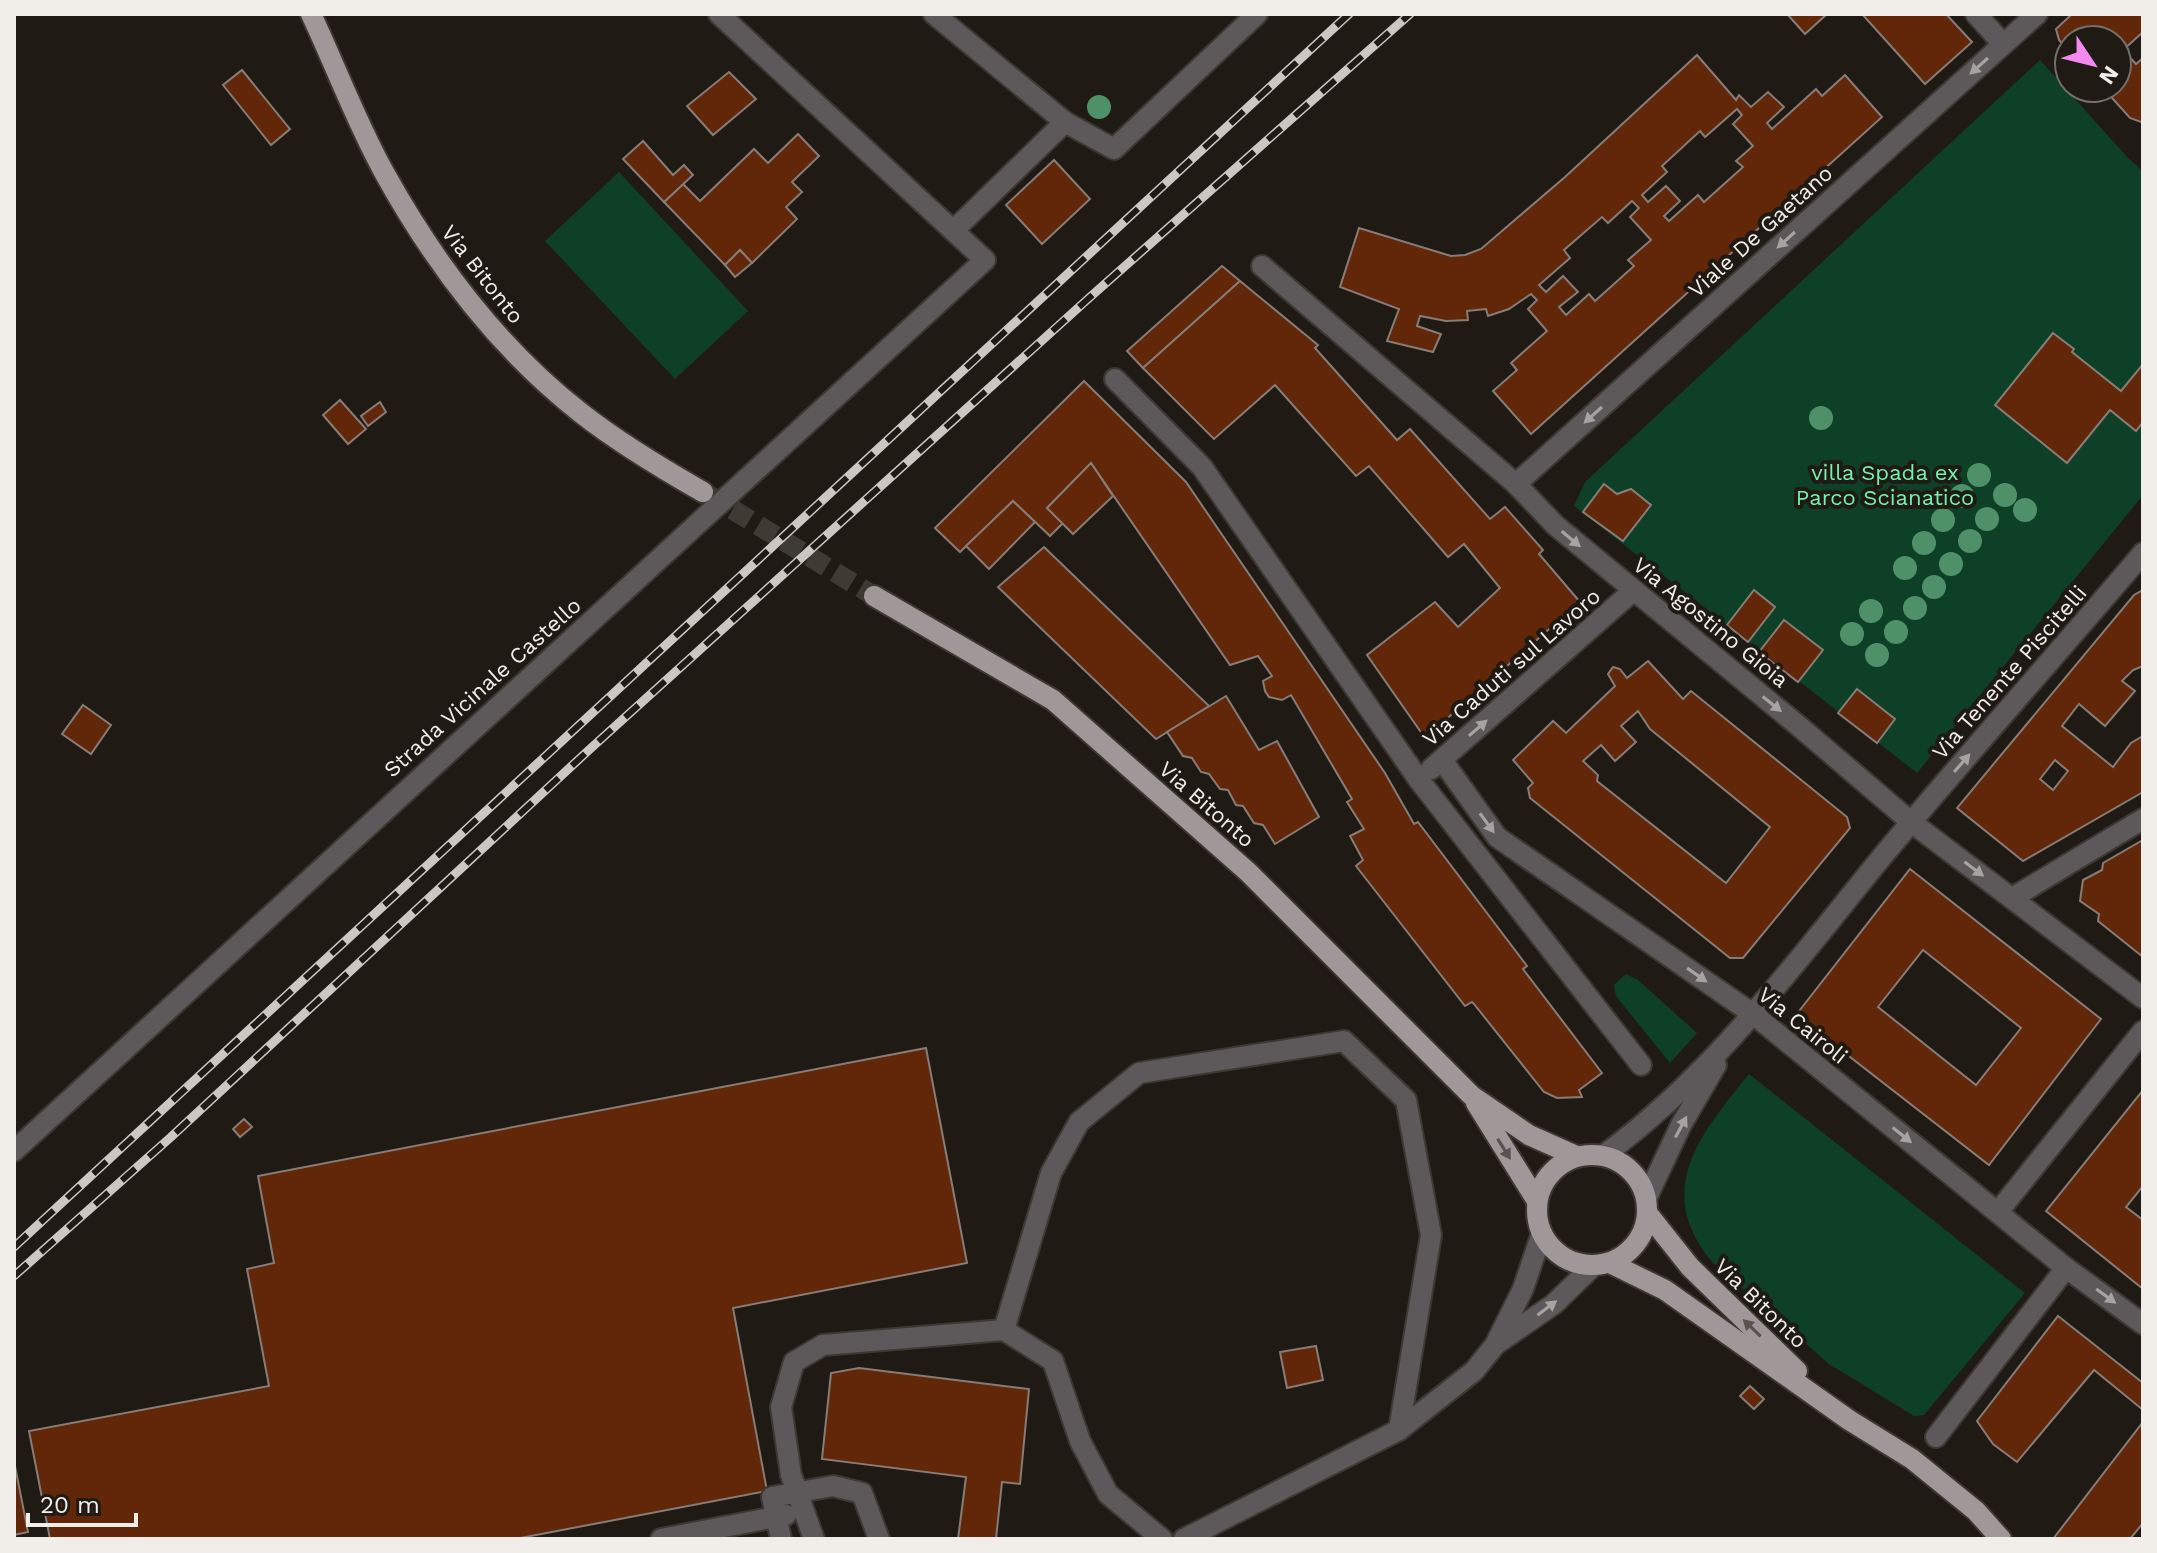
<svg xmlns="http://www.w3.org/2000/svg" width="2157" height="1553" viewBox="0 0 2157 1553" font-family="'Work Sans',sans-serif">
<rect width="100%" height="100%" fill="#1f1a14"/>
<g fill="#0e4027">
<path d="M2040,60L2128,158L2143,171V495L1917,773L1574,506L1585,482Z"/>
<path d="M619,172L748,311L675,379L545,241Z"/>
<path d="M1626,974L1638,980L1697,1033L1670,1063L1616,996L1614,985Z"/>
<path d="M1749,1074L2025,1293L1924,1415L1914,1416L1829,1364L1713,1263C1652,1190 1700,1135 1749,1074Z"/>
</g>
<g fill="#622608" stroke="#867c78" stroke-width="2" fill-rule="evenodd">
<path d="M1787,14H1827L1805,34Z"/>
<path d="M1862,14H1946L1972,42L1925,84Z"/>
<path d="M2072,14H2143V32L2123,50L2136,64L2143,58V121L2141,122L2130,118L2103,88H2117V40H2069V51L2059,40L2056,29Z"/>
<path d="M1697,55L1736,100L1739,95L1751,107L1768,92L1784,107L1767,123L1772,129L1816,89L1822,96L1845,75L1882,117L1531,434L1493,391L1517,370L1511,363L1547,331L1528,309L1537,300L1531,294L1509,309L1488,316L1486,309L1467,311L1468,320L1446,321L1420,316L1417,326L1441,334L1433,352L1387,341L1399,309L1340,287L1359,228L1451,256L1465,255L1481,249L1565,177ZM1737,109L1742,115L1733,124L1753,146L1736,161L1743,167L1704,202L1698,195L1669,221L1664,216L1680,201L1666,186L1648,202L1642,195L1667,172L1662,166L1700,131L1705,137ZM1632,201L1639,208L1630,217L1651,240L1628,260L1634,266L1595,301L1589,294L1566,315L1559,307L1578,292L1563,276L1546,292L1539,285L1570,258L1564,250L1602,217L1608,223Z"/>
<path d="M242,70L290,129L271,145L223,85Z"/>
<path d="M729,72L756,99L713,135L687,106Z"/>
<path d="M798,134L819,156L792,182L802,192L786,207L797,219L752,263L740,250L725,265L664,202L683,184L700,201L754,149L768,163Z"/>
<path d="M643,141L673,175L684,165L693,175L664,202L623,159Z"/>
<path d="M1054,160L1090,199L1042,244L1006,205Z"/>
<path d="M740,250L752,263L735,277L725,265Z"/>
<path d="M1222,266L1240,281L1143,368L1127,351Z"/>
<path d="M1240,281L1318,345L1315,348L1397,440L1410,429L1490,519L1505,507L1543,550L1539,554L1580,602L1425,738L1367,655L1435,602L1458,627L1500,588L1464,544L1448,557L1369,466L1356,476L1275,385L1214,439L1143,368Z"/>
<path d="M2053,333L2074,349L2072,352L2121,391L2143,364V422L2136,431L2110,410L2067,463L1995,405Z"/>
<path d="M1084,381L1186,482L1385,773L1414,824L1418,822L1527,966L1523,969L1602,1073L1579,1090L1582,1097L1557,1098L1544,1092L1474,1004L1472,1002L1465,1006L1356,866L1363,860L1350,836L1364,829L1347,802L1352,799L1291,695L1282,700L1269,697L1265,691L1263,681L1272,676L1258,656L1230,665L1091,463L1047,508L1063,523L1050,536L1013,501L960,552L935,528Z"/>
<path d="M340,400L366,429L348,444L323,415Z"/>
<path d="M380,402L386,412L368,426L361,416Z"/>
<path d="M1091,463L1113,496L1073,534L1047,508Z"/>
<path d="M1604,484L1617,494L1631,489L1651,505L1623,541L1583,512Z"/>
<path d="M1013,501L1035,522L989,569L966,546Z"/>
<path d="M1044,547L1209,706L1156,739L998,587Z"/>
<path d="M1754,590L1775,607L1748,642L1727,625Z"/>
<path d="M2143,590V666L2133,670L2122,681L2135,691L2105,726L2079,704L2062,726L2113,767L2131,743L2143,736V792L2023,861L1957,808L2134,595ZM2055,760L2068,771L2053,790L2040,779Z"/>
<path d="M1784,620L1823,650L1798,682L1759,652Z"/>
<path d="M1648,661L1683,699L1691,691L1847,817L1850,828L1743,958H1730L1530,798L1528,788L1533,783L1513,760L1553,721L1566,733L1615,686L1608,674L1613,667L1620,669L1627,678ZM1638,711L1650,729L1770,827L1726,883L1597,781L1598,775L1583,761L1601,745L1615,761L1636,742L1621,726Z"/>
<path d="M1857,689L1895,719L1877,743L1838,713Z"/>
<path d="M1226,696L1259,750L1277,741L1319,817L1275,844L1263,825L1254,823L1243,806L1236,805L1228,790L1220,789L1209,774L1201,772L1192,758L1183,756L1167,732Z"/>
<path d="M83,705L111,725L91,754L62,734Z"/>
<path d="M2143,840V957L2098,921L2099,914L2080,901L2083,880L2102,870L2103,863Z"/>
<path d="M1910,869L2101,1019L1989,1165L1796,1015ZM1923,950L2021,1028L1976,1085L1878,1007Z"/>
<path d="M926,1048L967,1263L733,1308L767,1491L515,1539H50L29,1431L269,1386L247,1269L274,1263L258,1176Z"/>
<path d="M2143,1090V1186L2126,1207L2143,1220V1289L2046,1211Z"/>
<path d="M244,1119L252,1127L240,1137L233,1129Z"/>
<path d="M2058,1316L2143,1383V1410L2094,1370L2017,1462L1993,1444L1977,1421Z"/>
<path d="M1316,1346L1323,1380L1287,1388L1280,1352Z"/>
<path d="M859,1368L1029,1389L1020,1484L1002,1482L996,1539H958L966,1477L822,1459L831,1373Z"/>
<path d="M1750,1386L1764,1399L1754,1409L1740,1396Z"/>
<path d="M2143,1422V1523L2130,1539H2053Z"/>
<path d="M14,1461L28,1532L14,1535Z"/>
</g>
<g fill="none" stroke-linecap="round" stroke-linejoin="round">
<path stroke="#3e3a34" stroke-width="20" stroke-dasharray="20 10" stroke-linecap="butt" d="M707,494L874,596"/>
<g stroke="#3c3832" stroke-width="24">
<g id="minor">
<path d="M934,14L1065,122L954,230"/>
<path d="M1976,14L2003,44"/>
<path d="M1065,122L1114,149L1257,14"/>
<path d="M1262,266L1516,484L1555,525L1800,727L1911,822L2143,998"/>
<path d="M1115,379L1202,467L1419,780L1641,1065"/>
<path d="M1516,484L2037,14"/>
<path d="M1442,760L1497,837L1753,1014L2066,1268L2143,1324"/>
<path d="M1431,769L1634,590"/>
<path d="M2012,898L2143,819"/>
<path d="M14,1151L985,260L719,14"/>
<path d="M1604,1155C1714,1074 1795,963 1881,858C1967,755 2056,655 2143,553"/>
<path d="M1647,1197L1681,1125L1716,1065"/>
<path d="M1998,1212L2143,1031"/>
<path d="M1004,1330L1051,1173L1079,1122L1139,1073L1344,1041L1406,1100L1431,1235L1399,1430"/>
<path d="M1499,1342L1554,1304L1594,1265"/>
<path d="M1936,1437L2066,1268"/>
<path d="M661,1539L786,1515"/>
<path d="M781,1539L772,1497L833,1486L862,1493L879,1539"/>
<path d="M814,1539L791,1475L781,1407L794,1362L823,1345L1004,1330L1053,1361L1080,1441L1108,1494L1162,1539"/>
<path d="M1184,1539L1399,1430L1474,1371L1495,1345L1523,1289L1542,1233"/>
</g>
</g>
<g stroke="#3c3832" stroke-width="24">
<g id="major">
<path d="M311,14C336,67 357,124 385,174C435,264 499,349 581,413C619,443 661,468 703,492"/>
<path d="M874,596L1053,700L1248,872L1472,1096L1529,1135L1576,1156"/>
<path d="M1476,1103L1537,1201"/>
<circle cx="1592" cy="1210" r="55"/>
<path d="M1648,1214L1690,1267L1797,1371"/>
<path d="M1610,1263L1665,1290L1849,1420L1912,1459L1976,1511L2001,1539"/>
</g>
</g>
<use href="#minor" stroke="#5d5859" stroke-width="20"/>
<use href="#major" stroke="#a09799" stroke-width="20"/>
<g stroke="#cbc7c3" stroke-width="9">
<g id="rail">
<path d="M14,1247L1349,14"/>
<path d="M14,1276L171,1137L590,749L1089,298L1410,14"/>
</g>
</g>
<use href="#rail" stroke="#1f1a14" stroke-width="6" stroke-dasharray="18" stroke-linecap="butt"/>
</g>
<g fill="#4e9168">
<circle cx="1099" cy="107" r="12"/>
<circle cx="1821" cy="418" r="12"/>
<circle cx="1979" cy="475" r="12"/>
<circle cx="2005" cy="495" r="12"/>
<circle cx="1962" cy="496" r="12"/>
<circle cx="2025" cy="510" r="12"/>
<circle cx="1987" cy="519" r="12"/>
<circle cx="1943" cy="520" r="12"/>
<circle cx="1970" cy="541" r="12"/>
<circle cx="1924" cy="543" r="12"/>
<circle cx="1951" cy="564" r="12"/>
<circle cx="1905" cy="568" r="12"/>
<circle cx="1934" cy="587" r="12"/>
<circle cx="1915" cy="608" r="12"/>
<circle cx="1871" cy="611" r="12"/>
<circle cx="1896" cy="632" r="12"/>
<circle cx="1852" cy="634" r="12"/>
<circle cx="1877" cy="655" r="12"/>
</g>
<defs><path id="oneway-solid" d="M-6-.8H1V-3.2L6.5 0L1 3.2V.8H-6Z" transform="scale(2)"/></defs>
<g fill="#a7a3a2">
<use href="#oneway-solid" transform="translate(1979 66) rotate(138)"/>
<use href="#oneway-solid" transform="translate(1786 240) rotate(138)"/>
<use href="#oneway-solid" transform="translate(1593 415) rotate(138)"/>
<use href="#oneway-solid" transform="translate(1571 539) rotate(40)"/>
<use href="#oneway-solid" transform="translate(1772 704) rotate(39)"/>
<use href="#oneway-solid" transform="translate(1478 728) rotate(-41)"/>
<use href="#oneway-solid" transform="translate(1962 763) rotate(-49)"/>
<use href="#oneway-solid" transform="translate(1487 823) rotate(54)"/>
<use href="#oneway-solid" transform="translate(1974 869) rotate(37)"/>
<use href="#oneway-solid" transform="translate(1697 975) rotate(35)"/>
<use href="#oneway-solid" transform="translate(1681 1127) rotate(-62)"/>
<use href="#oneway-solid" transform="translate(1902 1135) rotate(39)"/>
<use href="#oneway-solid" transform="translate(2106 1296) rotate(36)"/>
<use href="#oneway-solid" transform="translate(1547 1308) rotate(-37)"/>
</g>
<g fill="#595250">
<use href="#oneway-solid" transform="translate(1504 1149) rotate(58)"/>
<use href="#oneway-solid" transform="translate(1752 1328) rotate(-136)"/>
</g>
<g text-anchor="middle" stroke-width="8" stroke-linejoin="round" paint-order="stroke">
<g font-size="22" fill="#f1eeea" stroke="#1f1a14">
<text transform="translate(1760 231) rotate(-42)" y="8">Viale De Gaetano</text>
<text transform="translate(483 274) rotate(52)" y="8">Via Bitonto</text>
<text transform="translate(1711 622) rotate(39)" y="8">Via Agostino Gioia</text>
<text transform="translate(1511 667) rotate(-41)" y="8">Via Caduti sul Lavoro</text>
<text transform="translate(2009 672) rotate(-49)" y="8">Via Tenente Piscitelli</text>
<text transform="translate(482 687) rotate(-42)" y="8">Strada Vicinale Castello</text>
<text transform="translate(1207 804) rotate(41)" y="8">Via Bitonto</text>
<text transform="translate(1803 1025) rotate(39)" y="8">Via Cairoli</text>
<text transform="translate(1761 1303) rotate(44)" y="8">Via Bitonto</text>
</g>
<g font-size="22" fill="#74f2ad" stroke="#1f1a14">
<text x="1885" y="480">villa Spada ex<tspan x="1885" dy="25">Parco Scianatico</tspan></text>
</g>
</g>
<rect width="2157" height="1553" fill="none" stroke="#f1eeea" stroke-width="32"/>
<g transform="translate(2093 64) rotate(125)"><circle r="38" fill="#1f1a14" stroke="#736f6a" stroke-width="2"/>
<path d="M0-6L14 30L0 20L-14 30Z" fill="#f489f0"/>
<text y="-12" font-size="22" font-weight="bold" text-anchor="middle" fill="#f1eeea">N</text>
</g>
<path d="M28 1513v12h108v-12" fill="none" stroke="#f1eeea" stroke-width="4"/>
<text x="40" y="1513" font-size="24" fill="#f1eeea" stroke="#1f1a14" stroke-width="6" paint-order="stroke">20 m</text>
</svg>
